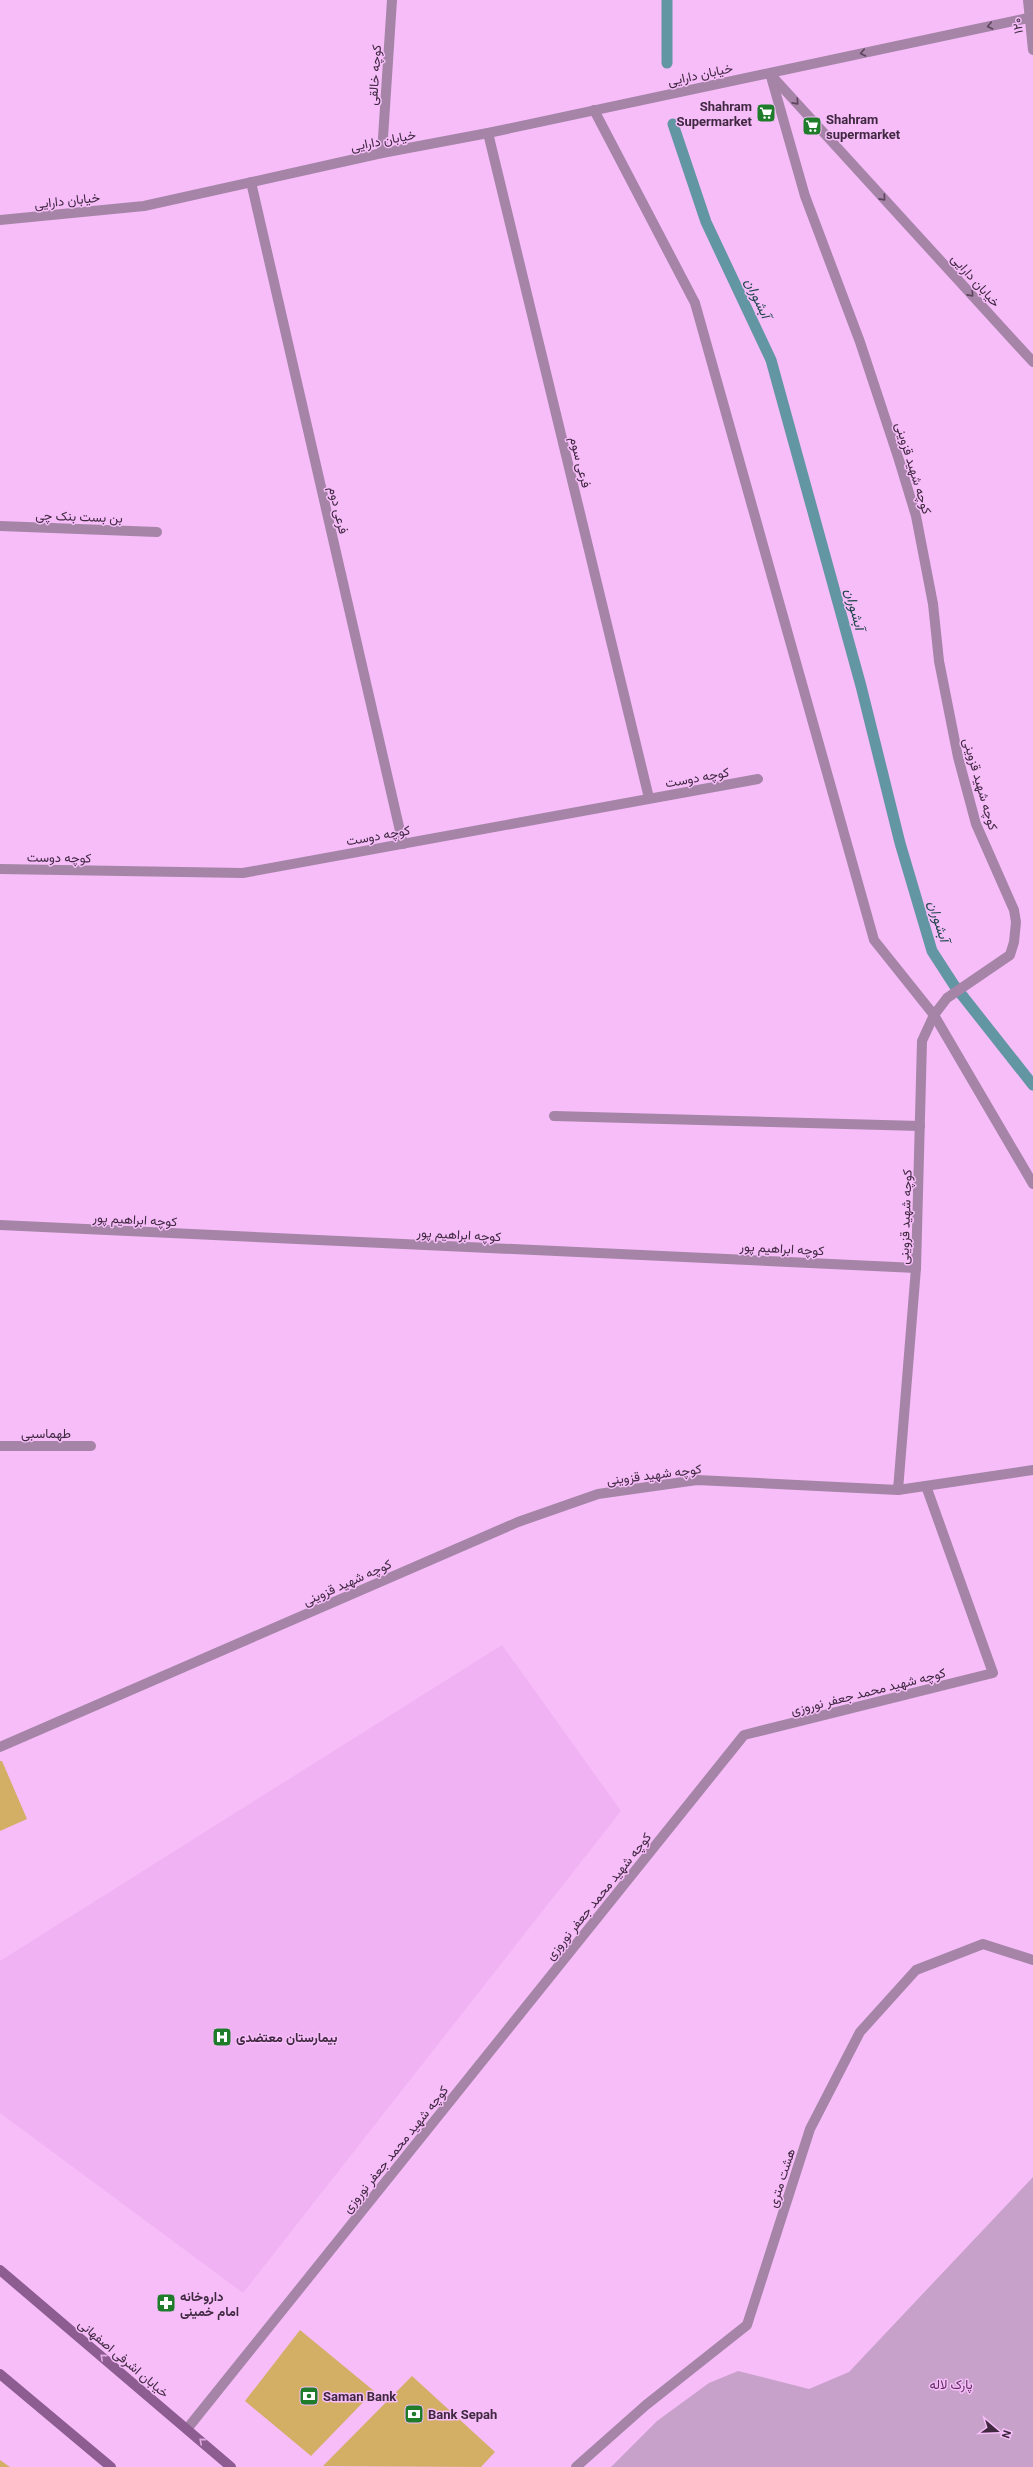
<svg xmlns="http://www.w3.org/2000/svg" width="1033" height="2467" viewBox="0 0 1033 2467" font-family="Roboto,Vazirmatn,sans-serif">
<rect width="100%" height="100%" fill="#f6bdf9"/>
<path fill="#f1b2f4" d="M502,1645L621,1811L243,2293L0,2113V1961Z"/>
<path fill="#c7a1c9" d="M1033,2177V2467H611L657,2421L709,2383L738,2371L809,2389L849,2372Z"/>
<g fill="none" stroke-linecap="round" stroke-linejoin="round">
<g stroke="#6396a3" stroke-width="11">
<path d="M667,0V63"/>
<path d="M673,124L706,222L771,360L861,686L900,843L932,951L954,985L1033,1085"/>
</g>
</g>
<g fill="#d2af64">
<path d="M0,1761H2L27,1819L0,1831Z"/>
<path d="M300,2330L374,2391L311,2456L245,2401Z"/>
<path d="M412,2376L495,2452L481,2467L323,2466Z"/>
<path d="M0,2460L10,2467H0Z"/>
</g>
<g fill="none" stroke-linecap="round" stroke-linejoin="round">
<path stroke="#a584a7" stroke-width="10" d="M187,2429L744,1735L993,1673L926,1486"/>
<g stroke="#a584a7" stroke-width="10">
<path d="M1028,0L1033,50"/>
<path d="M771,75L1033,362"/>
<path d="M594,110L695,303L874,940L934,1015L1033,1184"/>
<path d="M488,133L649,798"/>
<path d="M382,153L392,0"/>
<path d="M251,182L403,844"/>
<path d="M0,220L144,206L382,153L488,133L1028,18"/>
<path d="M0,526L157,532"/>
<path d="M0,869L243,873L758,779"/>
<path d="M554,1116L920,1126"/>
<path d="M0,1225L916,1268"/>
<path d="M0,1446H91"/>
<path d="M898,1490L1033,1470"/>
<path d="M0,1747L518,1522L598,1494L697,1480L898,1490L916,1268L922,1041L934,1015L947,998L1010,955L1014,942L1016,922L1014,910L976,824L958,757L939,661L933,604L916,516L899,460L860,342L805,196L770,73"/>
<path d="M576,2467L646,2405L747,2325L810,2129L860,2032L916,1970L983,1944L1033,1960"/>
</g>
<g stroke="#8d5c90" stroke-width="10">
<path d="M0,2270L231,2467"/>
<path d="M0,2374L111,2467"/>
</g>
</g>
<defs><path id="oneway-chevron" d="M-2-3.5L2.5 0L-2 3.5" fill="none" stroke-width="1.6" stroke-linecap="round" stroke-linejoin="round"/></defs>
<g stroke="#5e445f">
<use href="#oneway-chevron" transform="translate(990 26) rotate(168)"/>
<use href="#oneway-chevron" transform="translate(863 53) rotate(168)"/>
<use href="#oneway-chevron" transform="translate(796 102) rotate(48)"/>
<use href="#oneway-chevron" transform="translate(883 198) rotate(48)"/>
<use href="#oneway-chevron" transform="translate(971 294) rotate(48)"/>
</g>
<g stroke="#e1aae4">
<use href="#oneway-chevron" transform="translate(103 2357) rotate(-140)"/>
<use href="#oneway-chevron" transform="translate(202 2441) rotate(-139)"/>
</g>
<defs>
<g id="supermarket-square" transform="scale(1)"><rect x="-9" y="-9" width="18" height="18" rx="4" fill="#1f7c2b" stroke="#f6bdf9"/><path d="M-6-5.5h2.5l.6 2H6L4.5 2H-2.5L-4.4-4H-6ZM-1.5 3.2a1.3 1.3 0 1 0 .1 0ZM3 3.2a1.3 1.3 0 1 0 .1 0Z" fill="#fff"/></g>
<g id="hospital-square" transform="scale(1)"><rect x="-9" y="-9" width="18" height="18" rx="4" fill="#1f7c2b" stroke="#f6bdf9"/><path d="M-5-5h3v3.5h4V-5h3V5h-3V1.5h-4V5h-3Z" fill="#fff"/></g>
<g id="pharmacy-square" transform="scale(1)"><rect x="-9" y="-9" width="18" height="18" rx="4" fill="#1f7c2b" stroke="#f6bdf9"/><path d="M-2-6h4v4h4v4h-4v4h-4v-4h-4v-4h4Z" fill="#fff"/></g>
<g id="bank-square" transform="scale(1)"><rect x="-9" y="-9" width="18" height="18" rx="4" fill="#1f7c2b" stroke="#f6bdf9"/><path d="M-6-4H6V4H-6ZM0-2.3a2.3 2.3 0 1 0 0 4.6a2.3 2.3 0 1 0 0-4.6Z" fill="#fff"/></g>
</defs>
<g fill-rule="evenodd">
<use href="#supermarket-square" x="766" y="113"/>
<use href="#supermarket-square" x="812" y="126"/>
<use href="#hospital-square" x="222" y="2037"/>
<use href="#pharmacy-square" x="166" y="2303"/>
<use href="#bank-square" x="309" y="2396"/>
<use href="#bank-square" x="414" y="2414"/>
</g>
<g text-anchor="middle" stroke-width="3" stroke-linejoin="round" paint-order="stroke">
<g font-size="13" fill="#3f2840" stroke="#f6bdf9">
<text transform="translate(1017 26) rotate(-97)" y="5">۱۲۰</text>
<text transform="translate(700 74) rotate(-12)" y="5">خیابان دارایی</text>
<text transform="translate(374 75) rotate(-86)" y="5">کوچه خالقی</text>
<text transform="translate(383 140) rotate(-11)" y="5">خیابان دارایی</text>
<text transform="translate(67 200) rotate(-6)" y="5">خیابان دارایی</text>
<text transform="translate(976 280) rotate(48)" y="5">خیابان دارایی</text>
<text transform="translate(581 462) rotate(76)" y="5">فرعی سوم</text>
<text transform="translate(914 468) rotate(73)" y="5">کوچه شهید قزوینی</text>
<text transform="translate(339 510) rotate(77)" y="5">فرعی دوم</text>
<text transform="translate(79 516) rotate(2)" y="5">بن بست بنک چی</text>
<text transform="translate(697 777) rotate(-10)" y="5">کوچه دوست</text>
<text transform="translate(981 784) rotate(74)" y="5">کوچه شهید قزوینی</text>
<text transform="translate(378 835) rotate(-10)" y="5">کوچه دوست</text>
<text transform="translate(59 857) rotate(1)" y="5">کوچه دوست</text>
<text transform="translate(905 1217) rotate(-88)" y="5">کوچه شهید قزوینی</text>
<text transform="translate(135 1219) rotate(3)" y="5">کوچه ابراهیم پور</text>
<text transform="translate(459 1234) rotate(3)" y="5">کوچه ابراهیم پور</text>
<text transform="translate(782 1248) rotate(3)" y="5">کوچه ابراهیم پور</text>
<text x="46" y="1438">طهماسبی</text>
<text transform="translate(654 1474) rotate(-7)" y="5">کوچه شهید قزوینی</text>
<text transform="translate(347 1582) rotate(-24)" y="5">کوچه شهید قزوینی</text>
<text transform="translate(868 1691) rotate(-14)" y="5">کوچه شهید محمد جعفر نوروزی</text>
<text transform="translate(598 1896) rotate(-51)" y="5">کوچه شهید محمد جعفر نوروزی</text>
<text transform="translate(395 2149) rotate(-51)" y="5">کوچه شهید محمد جعفر نوروزی</text>
<text transform="translate(781 2178) rotate(-72)" y="5">هشت متری</text>
<text transform="translate(124 2358) rotate(40)" y="5">خیابان اشرفی اصفهانی</text>
</g>
<g font-size="13" font-weight="bold" fill="#3f2840" stroke="#f6bdf9" text-anchor="start">
<text x="752" y="111" text-anchor="end">Shahram<tspan x="752" dy="15">Supermarket</tspan></text>
<text x="826" y="124">Shahram<tspan x="826" dy="15">supermarket</tspan></text>
<text x="236" y="2042">بیمارستان معتضدی</text>
<text x="180" y="2301">داروخانه<tspan x="180" dy="15">امام خمینی</tspan></text>
<text x="323" y="2401">Saman Bank</text>
<text x="428" y="2419">Bank Sepah</text>
</g>
<g font-size="13" fill="#5f2963" stroke="#f6bdf9">
<text x="951" y="2389">پارک لاله</text>
</g>
<g font-size="14" font-style="italic" fill="#20474b" stroke="#f6bdf9">
<text transform="translate(758 298) rotate(65)" y="5">آبشوران</text>
<text transform="translate(855 609) rotate(75)" y="5">آبشوران</text>
<text transform="translate(939 921) rotate(73)" y="5">آبشوران</text>
</g>
</g>
<g transform="translate(997 2431) rotate(109)" stroke="#f6bdf9" stroke-width="3" paint-order="stroke">
<path d="M0-3L7 15L0 10L-7 15Z" fill="#3f2840"/>
<text y="-6" font-size="11" font-weight="bold" text-anchor="middle" fill="#3f2840">N</text>
</g>
</svg>
